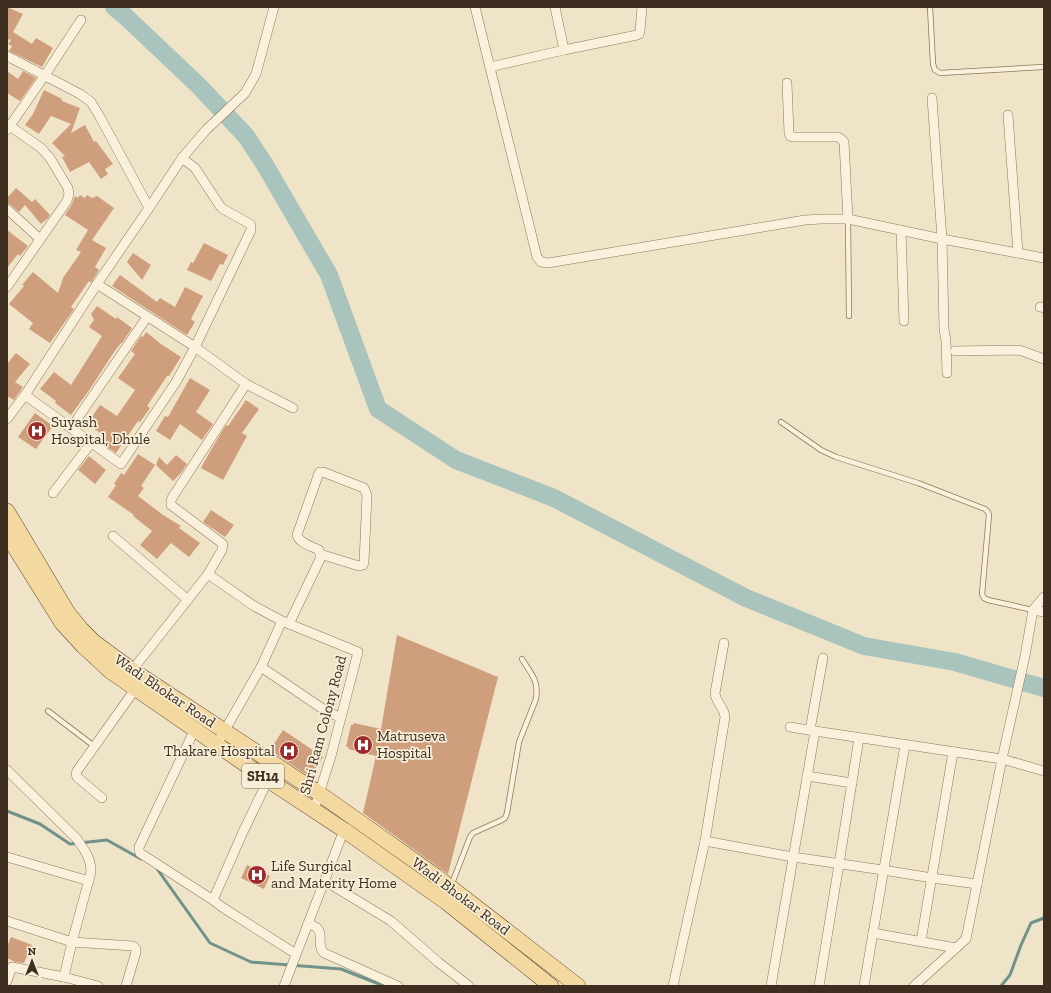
<svg xmlns="http://www.w3.org/2000/svg" width="1051" height="993" viewBox="0 0 1051 993" font-family="'Zilla Slab',serif">
<rect width="100%" height="100%" fill="#f0e4c8"/>
<g fill="none" stroke-linecap="round" stroke-linejoin="round">
<g stroke="#6f938a" stroke-width="3">
<path d="M7,811L40,824L70,844L107,840L141,859"/>
<path d="M155,866L210,943L251,962L341,969L384,986"/>
<path d="M1001,986L1010,975L1021,945L1031,923L1044,918"/>
</g>
<path stroke="#a9c4bc" stroke-width="18" d="M114,7L125,16L199,86L246,136L265,165L329,275L378,409L456,460L554,498L746,598L864,646L955,662L1044,688"/>
</g>
<g fill="#cf9f7d">
<path d="M7,7L23,14L13,32L32,44L36,38L53,48L42,67L9,51L12,46L8,44L11,40L9,39L7,43Z"/>
<path d="M7,71L18,79L23,71L36,78L20,101L7,93Z"/>
<path d="M44,90L62,99V101L80,108L71,133L85,125L94,142L96,141L113,164L105,169L108,174L101,179L89,162L70,172L62,157L65,156L52,143L71,124L51,116L39,134L25,125L33,114Z"/>
<path d="M16,188L32,202L35,199L50,215L48,218L41,224L25,205L19,212L11,205L7,203V198Z"/>
<path d="M80,195L85,198L87,195L92,198L97,196L114,208L92,240L106,248L95,267L99,270L91,283L89,281L71,307L74,309L50,343L29,329L33,323L9,304L24,286L22,285L33,272L58,293L63,278L81,252L76,250L88,230L65,215L72,204L75,196L78,198Z"/>
<path d="M7,230L28,246L20,256L18,254L7,268Z"/>
<path d="M204,243L228,255L223,265L220,264L211,281L187,270L191,262L193,263Z"/>
<path d="M133,253L151,265L142,280L127,262Z"/>
<path d="M120,275L157,302L160,298L175,307L185,287L203,296L191,319L195,322L187,335L112,286Z"/>
<path d="M97,306L116,319L117,317L132,328L122,343H121L114,352L88,392L71,415L55,403L56,401L40,389L54,372L71,385L102,336L89,327L94,320L91,314Z"/>
<path d="M146,332L161,344L181,357L169,376H167L147,406L150,408L140,422L138,421L116,453L101,443L106,437L87,424L100,405L117,416L135,390L118,378L135,354L131,351L141,336L143,337Z"/>
<path d="M16,353L30,364L15,382L23,387L14,400L7,396V364Z"/>
<path d="M190,378L210,390L196,412L213,424L202,440L180,424L170,440L156,431L165,416L168,417Z"/>
<path d="M246,400L259,409L242,433L247,436L223,480L201,468L212,448L226,425L228,426Z"/>
<path d="M35,413L53,426L36,449L18,437Z"/>
<path d="M138,454L155,465L141,486L144,488L138,496L163,515L181,526L179,528L200,543L189,557L171,543L157,559L140,545L152,531L133,516L134,515L108,497L116,485L114,484L121,473L124,475Z"/>
<path d="M176,455L187,464L181,473L173,481L156,465L159,457L167,465Z"/>
<path d="M89,456L106,470L95,484L78,470Z"/>
<path d="M211,510L234,525L225,537L203,522Z"/>
<path d="M397,635L498,677L448,874L363,813L376,756L348,749L349,747H346L351,725H353L354,723L381,729Z"/>
<path d="M283,730L323,757L310,777L270,750Z"/>
<path d="M247,865L270,876L264,889L241,878Z"/>
<path d="M11,937L32,945L24,963L15,962L7,958V946Z"/>
</g>
<g fill="none" stroke-linecap="round" stroke-linejoin="round">
<g stroke="#8d765c" stroke-width="6">
<g id="service">
<path d="M930,7L933,64L935,70L940,73L1043,67"/>
<path d="M848,219L849,316"/>
<path d="M781,422L821,450L836,457L918,483L985,509L988,512L989,515L982,594L984,598L988,600L1033,610"/>
<path d="M48,711L94,746"/>
<path d="M451,886L470,837L473,833L502,820L505,818L507,813L519,742L536,699C539,680 531,674 522,659"/>
</g>
</g>
<g stroke="#8d765c" stroke-width="10">
<g id="minor">
<path d="M475,7L537,257L541,262L548,263L805,220L821,219H848L942,239L1044,258"/>
<path d="M555,7L564,50"/>
<path d="M7,56L80,94L91,102L100,117L149,208"/>
<path d="M490,67L564,50L637,35L639,34L640,31L642,7"/>
<path d="M787,83L789,133L790,136L793,137H838L841,139L844,142L848,219"/>
<path d="M932,98L942,239L944,329L946,341L947,373"/>
<path d="M1008,115L1018,253"/>
<path d="M7,130L45,75L81,20"/>
<path d="M7,209L40,239"/>
<path d="M901,230L904,321"/>
<path d="M97,284L195,347L246,384L293,408"/>
<path d="M7,287L67,201L69,194L68,188L50,158L41,148L10,126"/>
<path d="M1040,307L1044,308"/>
<path d="M955,351L1017,350L1022,351L1044,359"/>
<path d="M25,395L121,464L176,382L195,347L251,230V226L250,224L223,209L220,206L195,168L182,158"/>
<path d="M7,419L25,395L97,284L149,208L182,158L206,130L245,93L256,74L274,7"/>
<path d="M71,428L147,317"/>
<path d="M320,472H323L364,488L367,495L364,562L363,565L359,566L320,554L319,550C311,546 299,543 297,535L319,473Z"/>
<path d="M53,493L91,443"/>
<path d="M113,536L188,600"/>
<path d="M208,574L222,550L223,544L171,505V501L172,498L246,384"/>
<path d="M1033,610L1044,612"/>
<path d="M289,624L320,559V554"/>
<path d="M261,667L323,709L341,718"/>
<path d="M130,673L208,574L254,606L282,621"/>
<path d="M790,727L815,731L1002,759L1044,771"/>
<path d="M195,729L139,847V850L140,853L213,900"/>
<path d="M810,730L823,658"/>
<path d="M217,744L261,667L282,621L358,652L331,756L314,810"/>
<path d="M7,770L77,839C85,851 91,858 91,872L72,942L7,921"/>
<path d="M807,776L852,783"/>
<path d="M268,780L243,832L213,900L222,907L296,954"/>
<path d="M102,798L77,777L76,774L77,771L136,688"/>
<path d="M705,841L793,857L883,870L932,878L977,884"/>
<path d="M7,857L89,881"/>
<path d="M325,881L391,921L438,962L469,986"/>
<path d="M308,924C311,925 315,926 317,928C324,934 316,945 324,953L398,986"/>
<path d="M873,933L956,948"/>
<path d="M921,941L953,752"/>
<path d="M64,977L72,942L133,946L136,949V952L126,986"/>
<path d="M7,981L12,967L64,977L98,986"/>
<path d="M284,986L344,830"/>
<path d="M673,986L705,841L725,717C724,707 716,703 715,693L724,643"/>
<path d="M771,986L815,731"/>
<path d="M819,986L839,864L859,738"/>
<path d="M864,986L905,745"/>
<path d="M914,986L966,939L1002,759L1025,656L1033,610L1044,597"/>
</g>
</g>
<g stroke="#5b4430" stroke-width="16">
<g id="primary">
<path d="M7,511L68,613L81,629L94,642L132,670L320,794L371,830L436,876L511,934L578,986"/>
<path d="M7,535L62,623L83,646L110,671L268,780L344,830L446,902L551,986"/>
</g>
</g>
<use href="#service" stroke="#faf1dc" stroke-width="4.5"/>
<use href="#minor" stroke="#faf1dc" stroke-width="9"/>
<use href="#primary" stroke="#f3d9a0" stroke-width="15"/>
</g>
<defs>
<g id="hospital-disc" transform="scale(1)"><circle r="9.5" fill="#9e2a2b" stroke="#f7eed8"/><path d="M-5-5h3v3.5h4V-5h3V5h-3V1.5h-4V5h-3Z" fill="#fff"/></g>
</defs>
<g fill-rule="evenodd">
<use href="#hospital-disc" x="37" y="431"/>
<use href="#hospital-disc" x="363" y="745"/>
<use href="#hospital-disc" x="289" y="751"/>
<use href="#hospital-disc" x="257" y="875"/>
</g>
<g text-anchor="middle" stroke-width="3.5" stroke-linejoin="round" paint-order="stroke">
<rect fill="#f7eed8" stroke="#756857" stroke-width="1" x="242" y="764" width="42" height="24" rx="3"/>
<g font-size="14" font-weight="bold" fill="#3d2e20">
<text x="263" y="781">SH14</text>
</g>
<g font-size="15" fill="#3d2e20" stroke="#f7eed8" text-anchor="start">
<text x="51" y="427">Suyash<tspan x="51" dy="17">Hospital, Dhule</tspan></text>
<text x="377" y="741">Matruseva<tspan x="377" dy="17">Hospital</tspan></text>
<text x="275" y="756" text-anchor="end">Thakare Hospital</text>
<text x="271" y="871">Life Surgical<tspan x="271" dy="17">and Materity Home</tspan></text>
</g>
<g font-size="15" fill="#3d2e20" stroke="#f7eed8">
<text transform="translate(165 691) rotate(34)" y="5">Wadi Bhokar Road</text>
<text transform="translate(323 725) rotate(-75)" y="5">Shri Ram Colony Road</text>
<text transform="translate(461 896) rotate(37)" y="5">Wadi Bhokar Road</text>
</g>
</g>
<rect width="1051" height="993" fill="none" stroke="#3d2e20" stroke-width="16"/>
<g transform="translate(32 961)" stroke="#f7eed8" stroke-width="3" paint-order="stroke">
<path d="M0-3L7 15L0 10L-7 15Z" fill="#3d2e20"/>
<text y="-6" font-size="11" font-weight="bold" text-anchor="middle" fill="#3d2e20">N</text>
</g>
</svg>
